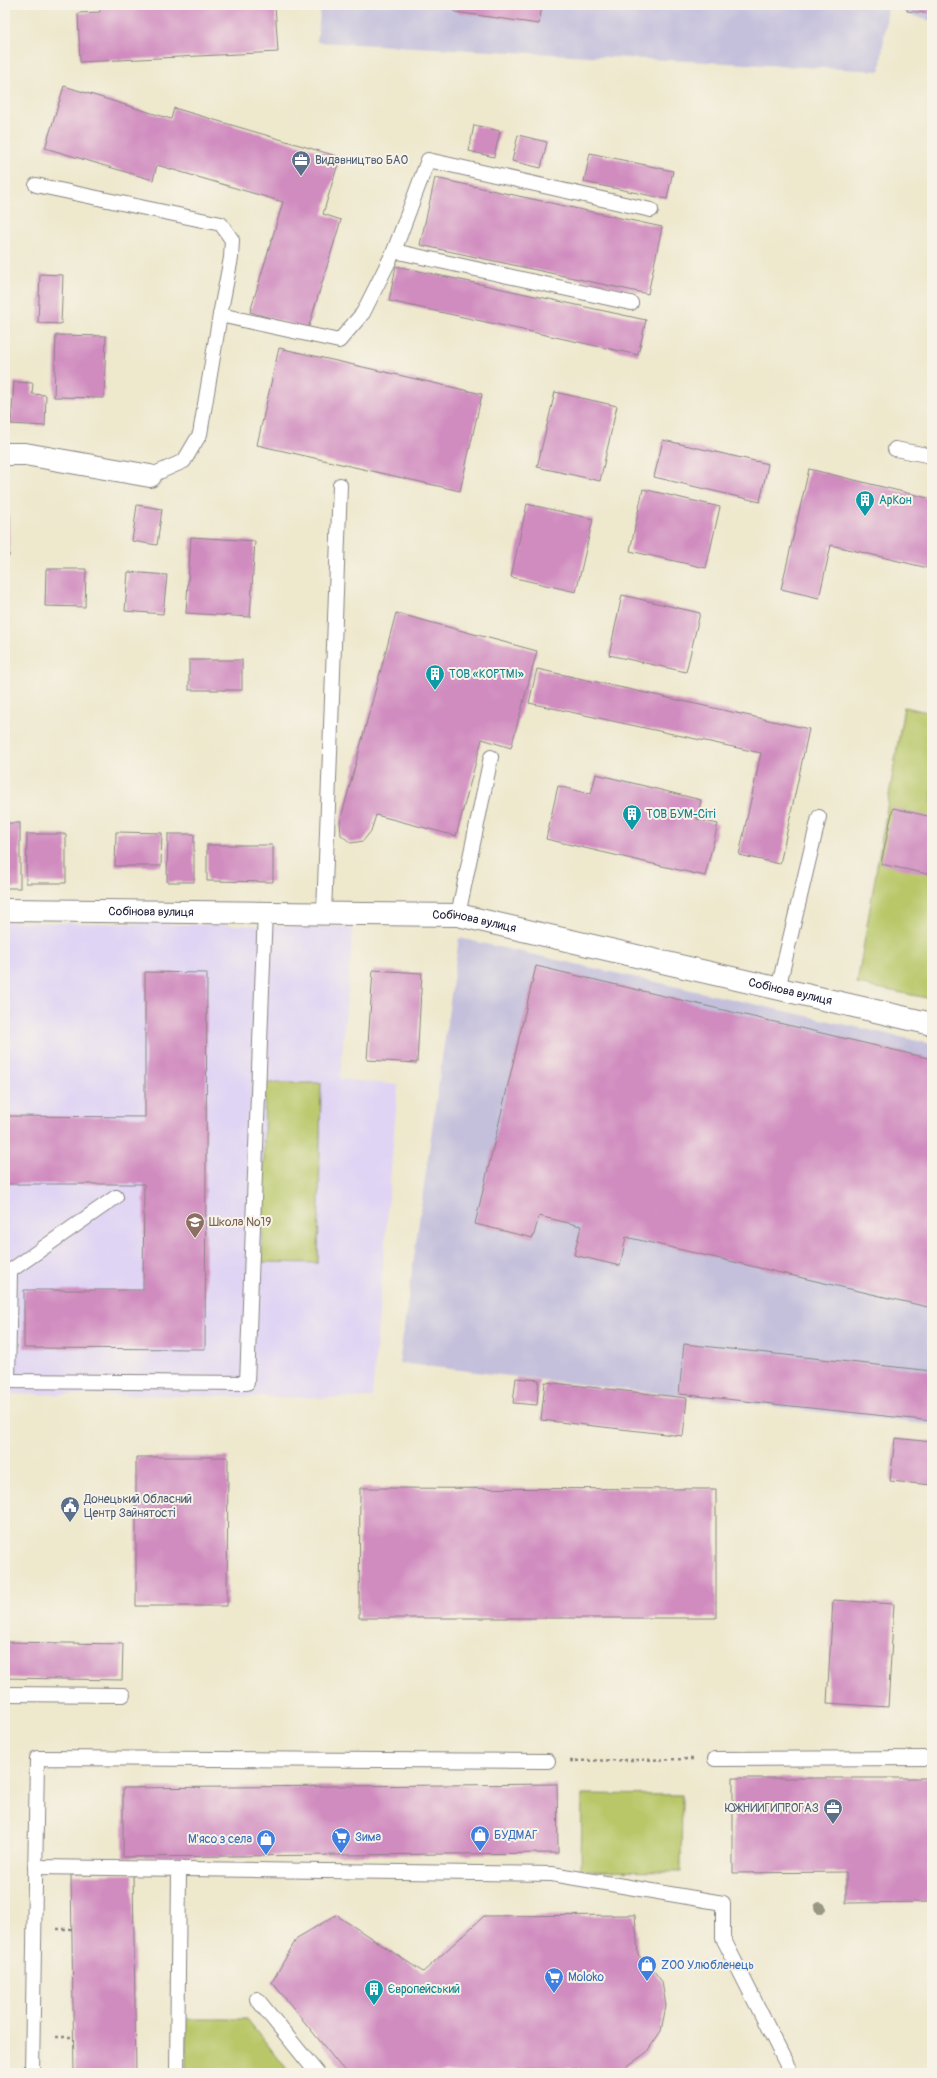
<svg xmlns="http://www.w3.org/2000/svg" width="937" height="2078" viewBox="0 0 937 2078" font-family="Pangolin,sans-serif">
<rect width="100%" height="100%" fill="#f7f3e8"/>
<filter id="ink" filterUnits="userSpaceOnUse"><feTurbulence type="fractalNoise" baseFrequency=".025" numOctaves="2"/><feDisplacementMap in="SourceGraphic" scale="8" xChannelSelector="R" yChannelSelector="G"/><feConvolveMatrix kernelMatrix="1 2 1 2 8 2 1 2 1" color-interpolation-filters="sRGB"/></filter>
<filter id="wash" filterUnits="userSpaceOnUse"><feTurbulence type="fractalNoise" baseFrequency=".012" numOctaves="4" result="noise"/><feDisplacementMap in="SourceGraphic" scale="16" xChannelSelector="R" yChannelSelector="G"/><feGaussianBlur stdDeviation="0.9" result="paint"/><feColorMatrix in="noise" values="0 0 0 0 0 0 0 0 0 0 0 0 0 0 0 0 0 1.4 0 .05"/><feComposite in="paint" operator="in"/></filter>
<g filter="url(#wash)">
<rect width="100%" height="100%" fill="#eee8cd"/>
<path fill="#e0d4f4" d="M5,922L353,927L340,1079L398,1085L372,1398L5,1394Z"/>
<g fill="#c4c0db">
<path d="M321,5H888L880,71L317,42Z"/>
<path d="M905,5H932V21L904,13Z"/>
<path d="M459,938L932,1044V1425L399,1363Z"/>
</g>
<g fill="#b9c769" stroke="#6e7452">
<path d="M904,707L932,713V999L857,984Z"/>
<path d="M265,1083H321L318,1263L262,1262Z"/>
<path d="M582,1794L682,1795L681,1872L581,1871Z"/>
<path d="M186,2019H247L290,2073H186Z"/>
</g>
<g id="blocks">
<g fill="#d08bbf">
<path d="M100,5H275L278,52L80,62L78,13L100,12Z"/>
<path d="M456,5H542L539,24L455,12Z"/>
<path d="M908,5H932V14L907,11Z"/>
<path d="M64,86L171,119L174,108L340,157L323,214L341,220L308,329L250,312L283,202L157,165L153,180L45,148Z"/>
<path d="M474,125L500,131L494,157L469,151Z"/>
<path d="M518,135L547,142L541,168L512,161Z"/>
<path d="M590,153L673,171L667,199L584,182Z"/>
<path d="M435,178L662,227L648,294L420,245Z"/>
<path d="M396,266L646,320L638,355L389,301Z"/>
<path d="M40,274L63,275L61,324L38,323Z"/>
<path d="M56,335L106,336L104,398L54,397Z"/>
<path d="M279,348L482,394L460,491L257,445Z"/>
<path d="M14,382L33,383L32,394L46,395L45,426L11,424Z"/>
<path d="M555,392L617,406L600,481L537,467Z"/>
<path d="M663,440L768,464L760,502L654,477Z"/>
<path d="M809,469L932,499V569L831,545L819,598L781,589Z"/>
<path d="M643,489L720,507L706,568L630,551Z"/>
<path d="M527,504L593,519L576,592L511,577Z"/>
<path d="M137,505L162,509L157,545L132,541Z"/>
<rect x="5" y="516" width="4" height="40"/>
<path d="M191,537L255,541L250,617L186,613Z"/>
<path d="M46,569H86L85,607L45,606Z"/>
<path d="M128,572L167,575L163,614L125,611Z"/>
<path d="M622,595L700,613L686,672L609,655Z"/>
<path d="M396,613L537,651L511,748L482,739L456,836L376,815L371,831L363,841L351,843L341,835L340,822Z"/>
<rect x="189" y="660" width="53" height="30"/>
<path d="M537,669L809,729L780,864L739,855L761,753L529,703Z"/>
<path d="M596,774L701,800L697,819L718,824L705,876L546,839L558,786L591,794Z"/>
<path d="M893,808L932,817V875L881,864Z"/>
<rect x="5" y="823" width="15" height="65"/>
<path d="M116,832L162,833L161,866H115Z"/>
<path d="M27,834H66V883H26Z"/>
<path d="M168,834H194V882H167Z"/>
<path d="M207,845H273V882L207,881Z"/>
<path d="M536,966L932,1059V1308L626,1237L620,1266L574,1255L581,1226L539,1216L533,1238L475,1224Z"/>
<path d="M373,970L422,973L417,1063L367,1060Z"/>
<path d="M145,972L207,973L205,1349L24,1348V1290H143L144,1184H5V1116L145,1117Z"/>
<path d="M684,1344L932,1371V1421L679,1394Z"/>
<path d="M516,1378L539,1380L537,1405L513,1403Z"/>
<path d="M545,1382L687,1398L683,1436L541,1420Z"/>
<path d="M895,1438L932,1442V1485L890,1481Z"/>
<path d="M136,1457H228L227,1606H136Z"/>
<path d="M360,1488L716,1489V1618H359Z"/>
<path d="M833,1600L894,1604L888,1707L827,1703Z"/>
<path d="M5,1642L123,1644L122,1680L5,1678Z"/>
<path d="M733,1778H932V1902L846,1903V1872L733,1873Z"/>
<path d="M557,1784L558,1853L123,1857V1788Z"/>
<path d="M133,1874L136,2073H74L71,1875Z"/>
<path d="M336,1915L423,1972L484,1916L635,1915L638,1955L649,1964L662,1982L666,2006L661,2031L646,2053L626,2067L605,2073L576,2068L449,2073H349L341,2067L272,1982L297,1938Z"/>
</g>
</g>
</g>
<g filter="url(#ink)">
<use href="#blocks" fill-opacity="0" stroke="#888584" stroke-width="1"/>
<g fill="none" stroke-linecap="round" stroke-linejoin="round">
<g stroke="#888584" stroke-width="16">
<g id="service">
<path d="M36,185L221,224L232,240L231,258L220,315"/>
<path d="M394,251L631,303"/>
<path d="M895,449L932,456"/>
<path d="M150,476L184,461L200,434L220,315L339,341L363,313L394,251L428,160L651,210"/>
<path d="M324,913L340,485"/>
<path d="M458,915L491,757"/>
<path d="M778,989L819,817"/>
<path d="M5,1381L247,1383L265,911"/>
<path d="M8,1381L10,1271L116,1197"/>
<path d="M5,1694L123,1695"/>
<path d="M715,1759L932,1758"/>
<path d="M35,1867L552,1874L723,1903V1938L791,2073"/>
<path d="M257,1999L317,2073"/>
<path d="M32,2073L37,1758L548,1761"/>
<path d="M177,2073L179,1870"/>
</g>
</g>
<g stroke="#888584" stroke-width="24">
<g id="minor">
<path d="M5,454H25L150,476"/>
<path id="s1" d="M5,910L458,915L932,1024"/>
</g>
</g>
<g stroke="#888584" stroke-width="2.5" stroke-dasharray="3 3" stroke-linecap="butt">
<path d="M570,1761L693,1759"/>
<path d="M57,1929H72"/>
<path d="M56,2037H74"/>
</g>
<use href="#service" stroke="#fff" stroke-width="14"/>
<use href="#minor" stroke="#fff" stroke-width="22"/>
</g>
<circle fill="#979784" cx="820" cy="1908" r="6"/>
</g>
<defs>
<g id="office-pin" transform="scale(1)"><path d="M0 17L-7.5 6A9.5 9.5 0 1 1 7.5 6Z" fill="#5c6f8a" stroke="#f7f3e8"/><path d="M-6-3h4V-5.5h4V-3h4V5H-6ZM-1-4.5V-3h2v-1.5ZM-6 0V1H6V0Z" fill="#fff"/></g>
<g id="building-pin" transform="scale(1)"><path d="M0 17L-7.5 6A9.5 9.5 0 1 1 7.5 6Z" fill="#0f9aa8" stroke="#f7f3e8"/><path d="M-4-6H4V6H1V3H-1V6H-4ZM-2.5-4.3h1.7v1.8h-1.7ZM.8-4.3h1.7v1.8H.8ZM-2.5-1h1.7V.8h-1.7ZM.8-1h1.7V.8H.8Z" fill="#fff"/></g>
<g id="school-pin" transform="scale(1)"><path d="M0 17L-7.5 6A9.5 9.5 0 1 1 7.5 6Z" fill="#8d6e63" stroke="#f7f3e8"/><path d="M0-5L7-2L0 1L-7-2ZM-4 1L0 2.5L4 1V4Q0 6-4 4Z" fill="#fff"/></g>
<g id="civic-pin" transform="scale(1)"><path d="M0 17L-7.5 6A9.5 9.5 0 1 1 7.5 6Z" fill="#5c6f8a" stroke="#f7f3e8"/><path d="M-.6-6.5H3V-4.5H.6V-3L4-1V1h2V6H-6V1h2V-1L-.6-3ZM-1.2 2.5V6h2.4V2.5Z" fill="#fff"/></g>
<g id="shop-pin" transform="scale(1)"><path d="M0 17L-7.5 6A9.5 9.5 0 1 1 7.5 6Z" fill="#3f7fe0" stroke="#f7f3e8"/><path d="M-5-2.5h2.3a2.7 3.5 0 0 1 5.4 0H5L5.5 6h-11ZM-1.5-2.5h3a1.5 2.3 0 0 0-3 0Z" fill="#fff"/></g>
<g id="supermarket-pin" transform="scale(1)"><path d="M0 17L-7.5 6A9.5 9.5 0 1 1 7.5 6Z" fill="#3f7fe0" stroke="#f7f3e8"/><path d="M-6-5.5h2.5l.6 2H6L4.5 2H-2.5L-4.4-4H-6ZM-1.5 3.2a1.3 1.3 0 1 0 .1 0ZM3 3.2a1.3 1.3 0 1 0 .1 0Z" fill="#fff"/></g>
</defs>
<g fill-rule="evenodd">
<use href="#office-pin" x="301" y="160"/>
<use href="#building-pin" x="865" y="500"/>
<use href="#building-pin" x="435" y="674"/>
<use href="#building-pin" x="632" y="814"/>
<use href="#school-pin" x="195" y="1222"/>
<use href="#civic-pin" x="70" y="1506"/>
<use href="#office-pin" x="833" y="1808"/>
<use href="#shop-pin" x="480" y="1835"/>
<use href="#supermarket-pin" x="341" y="1837"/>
<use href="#shop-pin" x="266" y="1839"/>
<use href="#shop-pin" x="647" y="1965"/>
<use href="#supermarket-pin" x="554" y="1977"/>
<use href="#building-pin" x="374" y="1989"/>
</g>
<g text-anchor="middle" stroke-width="4" stroke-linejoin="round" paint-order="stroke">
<g font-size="12" fill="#4e5e75" stroke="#f7f3e8" text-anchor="start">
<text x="315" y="164">Видавництво БАО</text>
<text x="84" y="1503">Донецький Обласний<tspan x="84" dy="14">Центр Зайнятості</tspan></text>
<text x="819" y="1812" text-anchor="end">ЮЖНИИГИПРОГАЗ</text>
</g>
<g font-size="12" fill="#0d838f" stroke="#f7f3e8" text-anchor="start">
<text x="879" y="504">АрКон</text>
<text x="449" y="678">ТОВ «КОРТМІ»</text>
<text x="646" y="818">ТОВ БУМ-Сіті</text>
<text x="388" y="1993">Європейський</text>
</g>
<g font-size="12" fill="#22223b" stroke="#f7f3e8">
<text dy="4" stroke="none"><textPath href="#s1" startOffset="146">Собінова вулиця</textPath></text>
<text dy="4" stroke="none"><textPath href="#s1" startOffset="470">Собінова вулиця</textPath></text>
<text dy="4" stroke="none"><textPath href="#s1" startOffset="794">Собінова вулиця</textPath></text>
</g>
<g font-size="12" fill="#785e54" stroke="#f7f3e8" text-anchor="start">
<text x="209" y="1226">Школа №19</text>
</g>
<g font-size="12" fill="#366cbe" stroke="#f7f3e8" text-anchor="start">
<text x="494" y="1839">БУДМАГ</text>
<text x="355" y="1841">Зима</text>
<text x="252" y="1843" text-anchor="end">М'ясо з села</text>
<text x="661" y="1969">ZOO Улюбленець</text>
<text x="568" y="1981">Moloko</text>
</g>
</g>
<rect width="937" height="2078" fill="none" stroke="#f7f3e8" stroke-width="20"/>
</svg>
